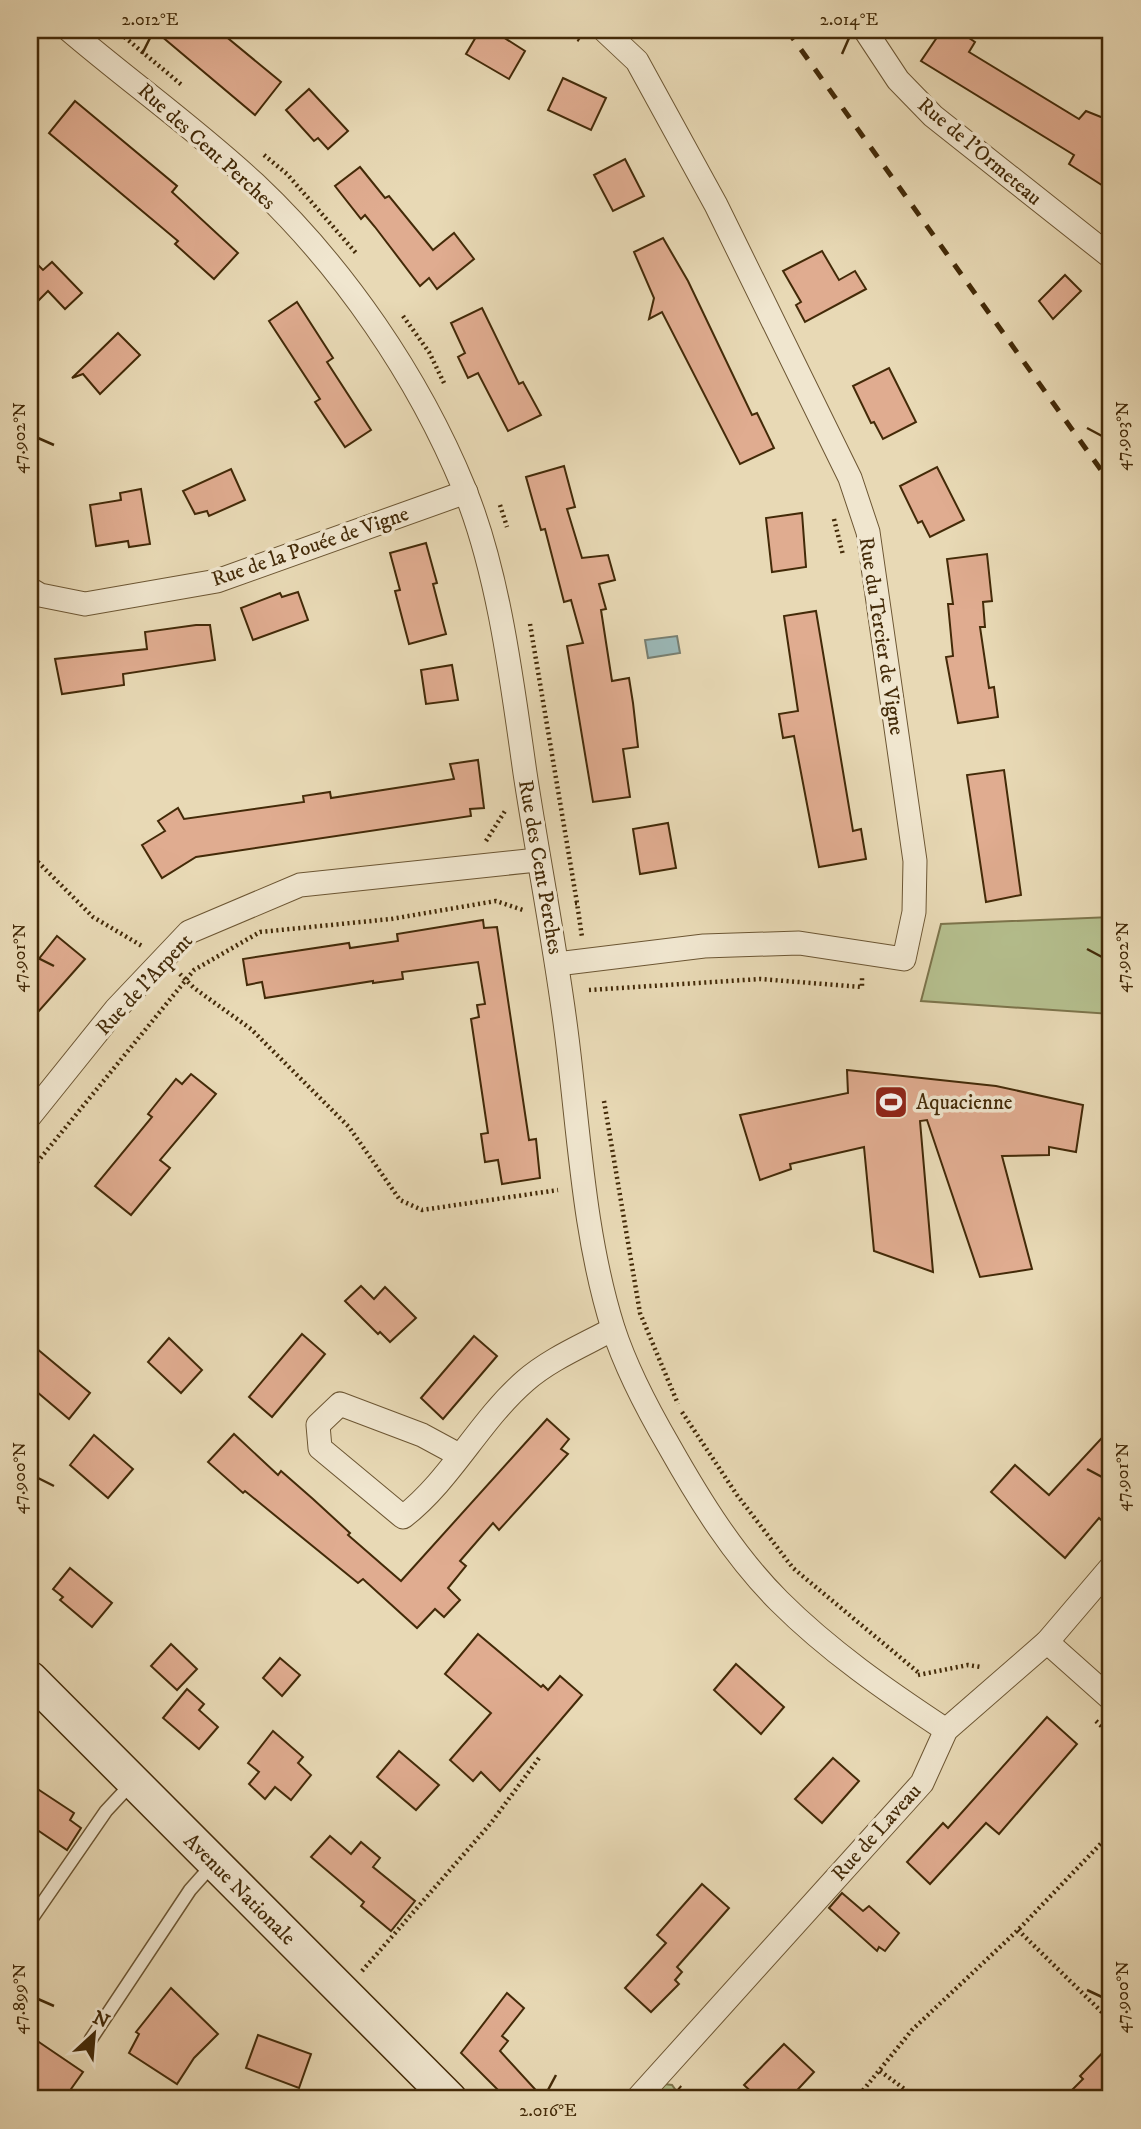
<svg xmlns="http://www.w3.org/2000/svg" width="1141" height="2129" viewBox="0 0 1141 2129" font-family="'IM FELL DW Pica',serif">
<rect width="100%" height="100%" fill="#e8d9b5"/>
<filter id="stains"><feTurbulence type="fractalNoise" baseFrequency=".00286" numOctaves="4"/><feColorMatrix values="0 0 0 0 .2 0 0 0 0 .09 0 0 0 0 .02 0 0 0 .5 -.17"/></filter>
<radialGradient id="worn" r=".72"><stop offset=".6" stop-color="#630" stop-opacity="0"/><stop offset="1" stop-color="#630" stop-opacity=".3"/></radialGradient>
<g fill="#b5bf8e" stroke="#7c744b" stroke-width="2">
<path d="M1111,917V1014L921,1001L941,924Z"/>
<path d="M664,2084L672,2085L682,2099H650Z"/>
</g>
<path fill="#9bb8b7" stroke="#787f71" stroke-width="2" d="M677,636L680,653L648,658L645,640Z"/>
<g fill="#e0ac90" stroke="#432a08" stroke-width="2">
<path d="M154,30H218L281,82L255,115Z"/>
<path d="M480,30H492L525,51L509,79L466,54Z"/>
<path d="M942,30H957L975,42L969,52L1079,119L1086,111L1111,121V191L1069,164L1074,155L921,61Z"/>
<path d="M563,78L606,98L591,130L548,110Z"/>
<path d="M309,89L348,131L328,149L318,138L314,141L286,110Z"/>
<path d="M75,101L177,186L172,192L238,253L214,279L175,244L178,241L49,133Z"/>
<path d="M625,159L644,196L613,211L594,175Z"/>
<path d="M360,167L385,198L389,196L433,250L454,233L474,259L437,289L429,278L420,286L375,227L365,215L361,219L335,186Z"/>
<path d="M663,238L688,281L752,415L757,413L774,448L740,464L662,312L649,319L654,298L634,252Z"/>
<path d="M822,251L839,280L855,271L866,289L805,322L796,305L801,302L783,271Z"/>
<path d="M30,257L43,270L52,262L82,293L65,309L48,291L30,309Z"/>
<path d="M1065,275L1081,291L1053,319L1039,301Z"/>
<path d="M297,302L333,358L327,362L371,430L345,447L315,402L320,399L269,321Z"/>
<path d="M482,308L519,384L523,382L541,415L508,431L478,373L468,378L458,357L465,353L451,323Z"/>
<path d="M118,333L140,355L100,394L83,374L72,378Z"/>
<path d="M889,368L916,422L883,439L874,422L871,423L853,386Z"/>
<path d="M564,466L575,507L567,509L582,558L608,555L615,580L599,584L606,609L601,610L612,681L629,678L633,703L638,747L623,749L630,797L593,802L567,646L583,643L571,600L564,602L545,529L541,530L526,477Z"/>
<path d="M937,467L964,520L930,537L922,521L918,523L900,486Z"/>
<path d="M231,469L245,500L209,516L207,511L195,514L183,491Z"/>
<path d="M141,489L150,544L129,547L128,541L96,546L90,505L121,500L120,493Z"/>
<path d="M802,513L806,567L772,572L766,518Z"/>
<path d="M426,543L437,583L433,584L446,634L409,644L395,591L400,590L390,553Z"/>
<path d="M987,554L992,601L983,602L985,627H980L989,688L994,687L998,717L958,723L946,657L953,656L948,604H953L947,559Z"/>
<path d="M298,592L308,620L253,640L241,608L280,593L282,597Z"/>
<path d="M816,611L853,831L861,829L866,859L819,867L794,736L783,738L779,714L798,711L784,616Z"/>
<path d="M196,625H210L215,660L123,674L124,685L62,694L55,659L147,649L145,632Z"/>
<path d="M452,665L458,700L426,704L421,670Z"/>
<path d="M478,760L484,808L470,809L471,816L196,857L162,878L142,845L165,831L158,821L178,808L184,819L304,802L303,796L330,792L331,798L454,779L450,764Z"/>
<path d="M1004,770L1021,895L986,902L967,775Z"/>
<path d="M668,823L676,868L640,874L633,829Z"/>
<path d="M483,920L484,928L497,927L529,1140L536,1139L540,1178L502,1184L498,1160L485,1162L481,1134L488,1133L471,1019L479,1017L477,1005L485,1004L478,962L402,972L403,979L373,983V981L265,998L262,982L247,985L243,959L349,943L350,948L398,941L397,934Z"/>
<path d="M57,936L85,959L30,1021V970Z"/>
<path d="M847,1070L996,1086L1083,1105L1076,1152L1049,1147V1155L1002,1156L1032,1269L980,1277L927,1120L920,1121L933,1272L874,1251L864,1147L790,1164L791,1169L760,1180L740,1115L848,1093Z"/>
<path d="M191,1074L216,1094L160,1160L170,1168L131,1215L95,1186L152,1117L148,1114L176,1079L182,1084Z"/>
<path d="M361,1286L374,1299L385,1287L416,1318L390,1342L380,1332L378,1334L345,1301Z"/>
<path d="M302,1334L325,1354L272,1417L249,1397Z"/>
<path d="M474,1336L497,1356L443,1419L421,1398Z"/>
<path d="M169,1338L202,1370L181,1393L148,1362Z"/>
<path d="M30,1343L90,1393L69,1419L30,1386Z"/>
<path d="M547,1419L569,1439L561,1449L568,1454L499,1530L493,1523L460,1561L466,1566L448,1588L460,1600L444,1617L435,1609L417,1628L363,1579L358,1583L245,1491L243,1493L208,1462L234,1434L278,1475L281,1471L313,1499L350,1533L348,1535L401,1581Z"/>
<path d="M1111,1428V1529L1099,1518L1065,1558L991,1492L1015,1465L1049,1495Z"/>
<path d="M94,1435L133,1469L108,1498L70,1465Z"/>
<path d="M70,1568L112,1603L92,1627L60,1600L63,1597L53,1589Z"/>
<path d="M478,1634L541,1687L543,1685L548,1690L560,1676L582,1695L500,1791L481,1772L473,1781L450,1760L491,1713L445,1674Z"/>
<path d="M171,1644L197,1669L177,1690L151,1666Z"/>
<path d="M280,1658L300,1675L282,1696L263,1678Z"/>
<path d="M736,1664L784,1707L761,1734L714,1690Z"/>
<path d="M187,1689L204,1704L199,1710L218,1727L199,1749L163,1718Z"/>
<path d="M1047,1717L1077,1744L999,1834L986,1823L930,1884L907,1862L943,1823L948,1828Z"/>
<path d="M273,1731L303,1757L298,1763L311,1775L291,1800L275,1787L265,1799L249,1784L259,1772L248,1763Z"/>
<path d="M399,1751L439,1785L416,1810L377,1777Z"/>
<path d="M833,1758L859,1781L822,1823L795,1799Z"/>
<path d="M30,1784L74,1813L70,1820L81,1828L67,1850L30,1825Z"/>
<path d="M330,1836L351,1854L361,1842L380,1858L373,1867L415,1901L391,1931L361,1906L364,1902L311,1857Z"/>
<path d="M702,1884L729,1908L677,1967L682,1972L675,1980L679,1984L651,2012L625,1988L666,1943L657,1935Z"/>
<path d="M842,1893L863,1911L869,1906L899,1933L885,1951L879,1947L877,1951L829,1908Z"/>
<path d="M171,1988L218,2034L194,2058L177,2084L129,2053L139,2034L136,2032Z"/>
<path d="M507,1993L524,2008L502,2036L508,2041L500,2051L544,2099H507L461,2053Z"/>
<path d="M258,2035L311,2054L299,2088L246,2068Z"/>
<path d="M30,2036L83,2072L64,2099H30Z"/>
<path d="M784,2044L814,2072L789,2099H759L744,2085Z"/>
<path d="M1111,2044V2099H1063L1083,2079L1080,2076Z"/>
</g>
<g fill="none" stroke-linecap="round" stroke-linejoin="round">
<g stroke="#6c5633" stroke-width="15">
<g id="service">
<path d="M30,1921L106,1811L133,1782"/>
<path d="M91,2039L190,1890L214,1863"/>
</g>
</g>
<g stroke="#6c5633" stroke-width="25">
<g id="minor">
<path d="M69,30C130,82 196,129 255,184C343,267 418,376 464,488C499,573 512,682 525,773C538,859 555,944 566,1030C579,1129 583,1233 613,1328C626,1368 648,1410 669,1446C700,1501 734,1556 779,1601C829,1651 887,1691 946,1730"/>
<path d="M865,30L898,80L933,116L1111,257"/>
<path d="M30,589L40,595L85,604L217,581L466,492"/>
<path d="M557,964L704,946L799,943L904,959L914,912L915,861L868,532L850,478L716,205L637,61L604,30"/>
<path d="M30,1116L116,1009L189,932L300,885L537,860"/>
<path d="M459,1455L422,1435L340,1404L318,1425L320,1448L403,1517C451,1480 479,1421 525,1381C550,1359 584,1345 613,1329"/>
<path d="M1047,1642L1111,1699"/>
<path d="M637,2099L922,1783L946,1730L1047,1642L1111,1567"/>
</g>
</g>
<g stroke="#432a08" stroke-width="36">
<path id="secondary" d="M30,1678L450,2099"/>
</g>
<g stroke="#432a08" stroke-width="4.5" stroke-dasharray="2 3.5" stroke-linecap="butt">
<path d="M116,30L183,86"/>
<path d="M564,30L581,41"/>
<path d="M264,155L287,174L356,253"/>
<path d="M403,316L429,352L444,383"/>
<path d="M500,505L507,527"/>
<path d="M834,519L843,555"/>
<path d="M530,624L577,903"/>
<path d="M486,841L505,811"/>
<path d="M30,854L93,917L142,946"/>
<path d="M575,903H577L582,937"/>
<path d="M180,974L194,988L251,1029L349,1127L400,1200L422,1210L558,1190"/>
<path d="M589,990L760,979L862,987V978"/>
<path d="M604,1101L640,1313L678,1404"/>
<path d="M30,1171L194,970L260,932L391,919L496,901L523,910"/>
<path d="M682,1412L737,1495L793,1568L919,1673"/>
<path d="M918,1675L968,1665L981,1667"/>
<path d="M1096,1721L1111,1735"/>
<path d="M1018,1930L1111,2021"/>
<path d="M362,1971L491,1823L539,1758"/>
<path d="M880,2071L918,2099"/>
<path d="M679,2087L692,2099"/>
<path d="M856,2099L912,2030L1018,1930L1111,1833"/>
</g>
<use href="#service" stroke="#f0e6cf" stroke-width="12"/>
<use href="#minor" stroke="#f0e6cf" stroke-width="23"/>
<use href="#secondary" stroke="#f0e6cf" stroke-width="33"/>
<path stroke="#432a08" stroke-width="5" stroke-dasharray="12 12" stroke-linecap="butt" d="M787,30L1111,484"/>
</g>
<path fill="none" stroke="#432a08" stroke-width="2.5" d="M142,54L150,38M842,54L849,38M1087,428L1102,436M38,438L54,445M1087,949L1102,957M38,958L54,966M1087,1469L1102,1477M38,1478L54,1486M1087,1990L1102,1997M38,1999L54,2006M548,2090L556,2075"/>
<defs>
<g id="stadium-square" transform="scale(1.75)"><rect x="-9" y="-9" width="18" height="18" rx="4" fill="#8f2418" stroke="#f0e6cf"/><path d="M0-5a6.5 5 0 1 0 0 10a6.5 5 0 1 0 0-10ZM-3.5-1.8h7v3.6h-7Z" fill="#fff"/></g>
</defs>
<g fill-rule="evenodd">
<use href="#stadium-square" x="891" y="1102"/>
</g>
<g text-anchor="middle" stroke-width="7" stroke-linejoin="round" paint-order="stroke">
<g font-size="21" fill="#432a08" stroke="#f0e6cf">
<text transform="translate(207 146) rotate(42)" y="7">Rue des Cent Perches</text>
<text transform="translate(980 151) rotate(40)" y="7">Rue de l'Ormeteau</text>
<text transform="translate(310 546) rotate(-19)" y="7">Rue de la Pouée de Vigne</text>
<text transform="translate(882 636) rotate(81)" y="7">Rue du Tercier de Vigne</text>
<text transform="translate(541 867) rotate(80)" y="7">Rue des Cent Perches</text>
<text transform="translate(144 984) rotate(-47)" y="7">Rue de l'Arpent</text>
<text transform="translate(876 1832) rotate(-48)" y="7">Rue de Laveau</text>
<text transform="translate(240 1889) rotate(45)" y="7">Avenue Nationale</text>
</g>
<g font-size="21" fill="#432a08" stroke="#f0e6cf" text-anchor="start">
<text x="916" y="1109">Aquacienne</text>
</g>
</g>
<rect width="1141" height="2129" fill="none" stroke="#e8d9b5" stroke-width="77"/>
<g transform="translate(94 2034) rotate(26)" stroke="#f0e6cf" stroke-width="5" paint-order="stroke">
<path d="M0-5L12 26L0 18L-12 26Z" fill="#432a08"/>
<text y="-10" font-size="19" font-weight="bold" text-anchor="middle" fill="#432a08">N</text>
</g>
<rect x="38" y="38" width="1064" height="2052" fill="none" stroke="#432a08" stroke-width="2.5"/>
<g font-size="18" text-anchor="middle" fill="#432a08">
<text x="150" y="25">2.012°E</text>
<text x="849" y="25">2.014°E</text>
<text transform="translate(1122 436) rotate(-90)" y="6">47.903°N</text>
<text transform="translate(19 438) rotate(-90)" y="6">47.902°N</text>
<text transform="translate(1122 957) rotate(-90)" y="6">47.902°N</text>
<text transform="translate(19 958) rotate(-90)" y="6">47.901°N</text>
<text transform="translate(1122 1477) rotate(-90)" y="6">47.901°N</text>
<text transform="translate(19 1478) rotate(-90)" y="6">47.900°N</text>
<text transform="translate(1122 1997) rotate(-90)" y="6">47.900°N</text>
<text transform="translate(19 1999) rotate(-90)" y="6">47.899°N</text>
<text x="548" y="2116">2.016°E</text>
</g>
<rect width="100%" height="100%" filter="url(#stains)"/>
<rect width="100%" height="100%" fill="url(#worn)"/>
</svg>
